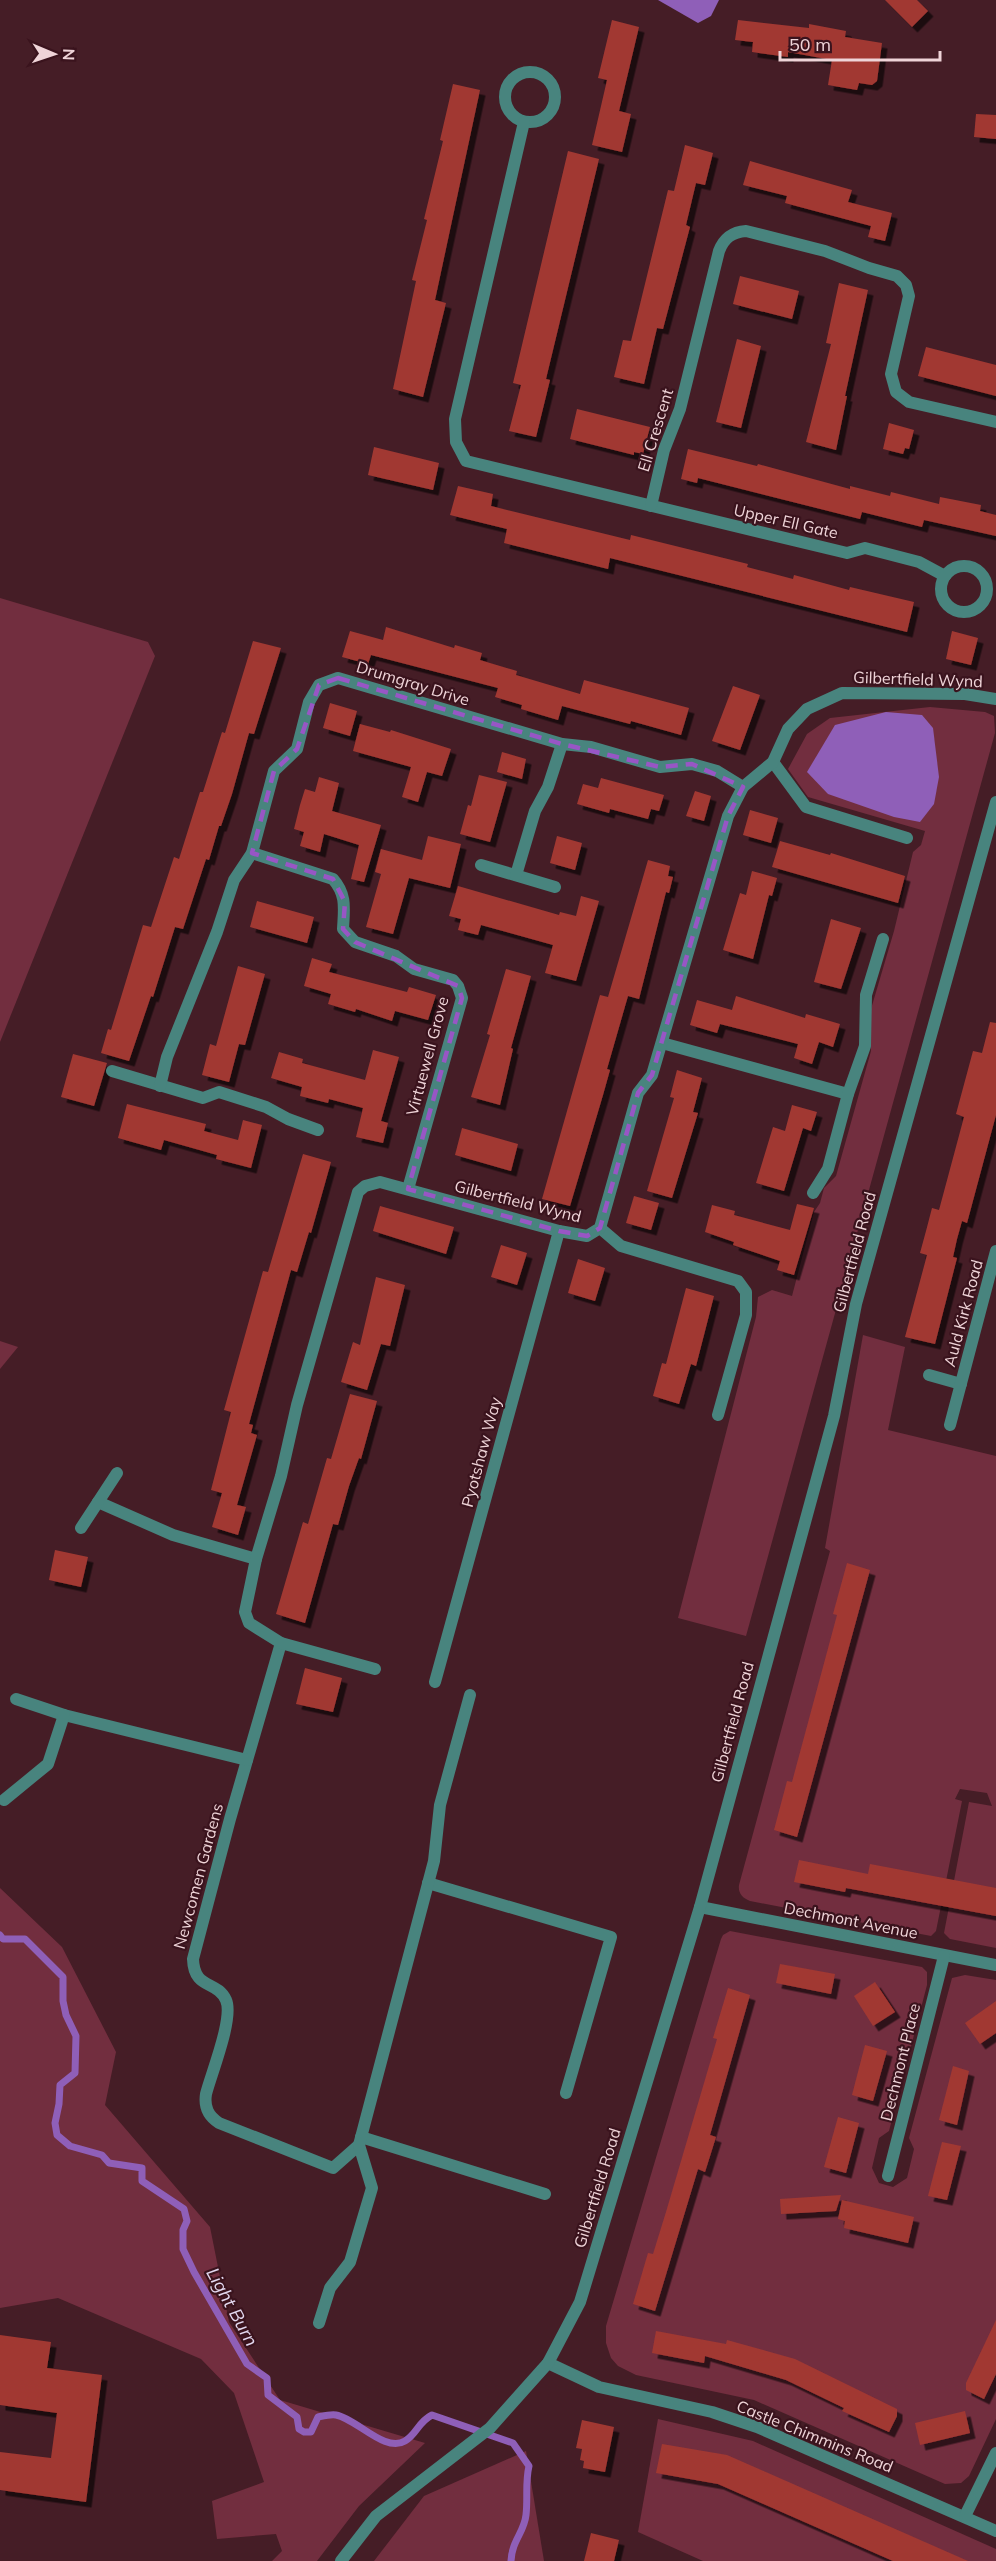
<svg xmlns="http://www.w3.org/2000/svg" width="996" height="2561" viewBox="0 0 996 2561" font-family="Mulish,sans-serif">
<defs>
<filter id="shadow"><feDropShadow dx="5.5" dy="5.5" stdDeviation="0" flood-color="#0009"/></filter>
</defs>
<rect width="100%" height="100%" fill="#451d26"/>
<g fill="#722e3f">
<path d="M0,598L148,642L155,656L0,1042Z"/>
<path d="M930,707L985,712L994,716L995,733L746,1636L678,1618L756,1317L758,1297L772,1290L792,1296L814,1212L820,1203L824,1188L836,1176L871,1051V1009L894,931L913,852L921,845L925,831L808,797L788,769L807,734L830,718Z"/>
<path d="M863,1335L905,1347L888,1430L996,1456V1948L950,1939L944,1933L969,1802L992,1806L987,1793L960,1789L955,1799L962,1801L936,1931L931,1936L750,1901C742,1898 738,1893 739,1885L830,1551L825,1548Z"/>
<path d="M0,1341L18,1347L0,1369Z"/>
<path d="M0,1888L62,1947L116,2052L105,2105L210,2227L229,2322L280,2400L425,2443L359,2506L317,2561H272L282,2551L276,2534L217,2539L212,2501L264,2482L234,2393L201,2359L58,2298L0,2308Z"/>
<path d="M730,1931L922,1967L927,1972V1985L889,2131L879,2138L872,2168L879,2183L893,2187L907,2178L914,2149L909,2138L952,1978L965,1975L996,1980V2419L969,2476L961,2483L945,2484L754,2400L636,2375L618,2366L611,2358L606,2343V2326L721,1939L723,1935Z"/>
<path d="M658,2419L753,2441L996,2549V2561H703L638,2532Z"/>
<path d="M526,2451L544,2561H374L424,2496Z"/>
</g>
<g fill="#8f5fb8">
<path d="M658,0H719L711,16L698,23Z"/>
<path d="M886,712L922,715L933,728L939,777L934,804L920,822L894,817L828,794L807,772L835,725Z"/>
</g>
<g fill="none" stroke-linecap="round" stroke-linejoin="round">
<path stroke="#8f5fb8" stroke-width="7" d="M0,1935L3,1939H25L63,1977V2001L66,2015L76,2036L75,2073L60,2085L59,2104L55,2123L57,2135L70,2146L102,2155L109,2163L142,2168V2181L184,2209L187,2221L183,2230V2249L194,2272L247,2364L267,2378L268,2395L297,2417L299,2429L304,2432H311L318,2417C323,2416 331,2414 336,2415C357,2419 385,2453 405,2441C417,2434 418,2422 432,2415L513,2443L529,2466C525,2483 528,2498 526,2515C524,2533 512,2540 511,2561"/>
</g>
<g fill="#a13832" filter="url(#shadow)">
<path d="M885,0H917L928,11L912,27Z"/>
<path d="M612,20L639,27L619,111L631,114L622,152L592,145L607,80L598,78Z"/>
<path d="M738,20L809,28V24L846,31L845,37L882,43L877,81L872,85L859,83L857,90L828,85L832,60L788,52V57L752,52L753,42L735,40Z"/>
<path d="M453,84L480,90L435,300L446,303L423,397L393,389L416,281L412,280L427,220L424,219L443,141L440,140Z"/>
<path d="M976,114L996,115V139L974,137Z"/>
<path d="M685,145L713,153L705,185L696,183L686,225L690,227L663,329L657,328L644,384L614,377L623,340L631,341L668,190L674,191Z"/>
<path d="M568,151L599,159L546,379L550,380L536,437L509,431L521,385L513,383Z"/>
<path d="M750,161L852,190L848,202L892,213L885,241L868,237L871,226L785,203L787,196L743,185Z"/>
<path d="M740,276L799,291L792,319L733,304Z"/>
<path d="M839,283L868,290L845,396H847L836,450L806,442L831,344L826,343Z"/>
<path d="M737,339L761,346L741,428L716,422Z"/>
<path d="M926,347L996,365V396L918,376Z"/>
<path d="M577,409L650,427L643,454L634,452V455L570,439Z"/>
<path d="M889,423L914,430L909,449L905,448L903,454L883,449Z"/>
<path d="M374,447L439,463L433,490L368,475Z"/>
<path d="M688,449L757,466L758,464L850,489V486L890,496L891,492L939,504L940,497L981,505L980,511L996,515V536L924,520L922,527L862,512L860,519L698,478L697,483L681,479Z"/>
<path d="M458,486L493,494L491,506L630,540L631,535L748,564L747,567L793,579L794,575L849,590L850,587L914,602L907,632L610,558L608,569L504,543L507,529L450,515Z"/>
<path d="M386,627L454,648L455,645L482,653L480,660L517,671L516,675L580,694L584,680L689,708L681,735L631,721L630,724L562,706L558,720L521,709L522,705L495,697L498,688L371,655L368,664L342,657L350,631L383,640Z"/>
<path d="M952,631L978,638L971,665L946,659Z"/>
<path d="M253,641L281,648L254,734L249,733L232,794L221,826H219L209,860L206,859L183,929L175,927L153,997L151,996L129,1061L101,1053L108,1029L111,1030L143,925L151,927L174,857L179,859L200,792H203L222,732L225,733Z"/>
<path d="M733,686L760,695L740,750L712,741Z"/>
<path d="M330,703L357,711L350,736L323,728Z"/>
<path d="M360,724L390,732L391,730L451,749L442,776L427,772L418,802L402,797L411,767L353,751Z"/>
<path d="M502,752L526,759L522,779L497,772Z"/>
<path d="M479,775L507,782L490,842L460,834L468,805L471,806Z"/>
<path d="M319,777L339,783L332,811L381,825L364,882L351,879L359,845L324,834L320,852L300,846L304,832L294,829L300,805L305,789L315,792Z"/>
<path d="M601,778L664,795L659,811L651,809L648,819L610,809L609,813L577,804L583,784L598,788Z"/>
<path d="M695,791L711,796L704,821L686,816Z"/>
<path d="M750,810L778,818L771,843L743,835Z"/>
<path d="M428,836L461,844L450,888L409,878L393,934L366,927L381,874L375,872L381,849L422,860Z"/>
<path d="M557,836L582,843L575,870L550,863Z"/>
<path d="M780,841L830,855L831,853L905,876L898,903L772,867Z"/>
<path d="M648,860L670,866L668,876L673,877L669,893L666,892L639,999L628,996L607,1069L610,1070L603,1095L570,1206L542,1199L600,995L608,997Z"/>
<path d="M752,871L777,878L772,896L769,895L753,959L723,950L740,893L746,895Z"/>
<path d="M458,886L559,915L560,912L576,916L581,896L599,901L576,981L545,973L553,945L481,925L478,935L458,930L461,919L449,916Z"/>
<path d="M257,901L314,917L307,943L250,927Z"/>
<path d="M831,919L861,928L841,989L814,982Z"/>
<path d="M312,958L332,964L329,972L407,992L409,987L436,995L428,1020L395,1011L392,1021L356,1009L355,1012L328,1004L331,994L304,986Z"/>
<path d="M238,966L265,974L245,1045L239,1044L229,1082L202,1075L210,1044L216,1046Z"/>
<path d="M506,969L531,976L511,1048L513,1049L500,1105L471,1097L490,1035L487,1034Z"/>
<path d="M736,996L805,1018L806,1014L840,1024L833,1047L819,1042L812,1064L794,1058L798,1044L720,1024L717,1033L690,1025L697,1000L732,1010Z"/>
<path d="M990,1022L996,1023V1115L967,1223L962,1221L957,1239L953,1257L957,1258L935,1344L905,1337L927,1255L920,1253L926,1231L932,1208L939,1210L964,1117L956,1114L973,1051L982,1053Z"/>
<path d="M373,1050L399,1057L381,1121L388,1123L383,1143L356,1137L363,1108L329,1099L328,1103L300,1096L302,1087L271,1078L279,1052L303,1059L302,1063L365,1080Z"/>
<path d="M73,1054L107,1063L94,1106L61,1097Z"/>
<path d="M677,1070L702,1078L693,1112L698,1113L672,1198L647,1191L674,1098L670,1097Z"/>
<path d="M127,1104L206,1124L204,1131L238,1140L243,1120L262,1125L251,1168L216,1159L217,1155L164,1140L161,1150L118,1138Z"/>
<path d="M792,1105L817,1112L811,1131L803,1128L784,1191L756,1183L773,1127L785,1131Z"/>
<path d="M462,1128L518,1144L511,1171L455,1155Z"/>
<path d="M303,1154L331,1162L311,1233L309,1232L297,1272L291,1270L249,1424L253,1425L251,1433L257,1435L237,1505L246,1507L238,1535L212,1527L222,1493L211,1490L231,1412L224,1410L263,1271L268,1272Z"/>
<path d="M634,1196L659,1203L651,1230L626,1223Z"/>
<path d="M797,1204L814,1208L794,1275L777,1270L780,1261L733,1245L734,1242L705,1232L712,1205L735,1211L734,1215L790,1230Z"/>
<path d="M380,1206L454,1227L446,1254L373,1231Z"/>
<path d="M501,1245L527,1253L517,1285L491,1277Z"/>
<path d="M578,1259L605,1268L595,1301L568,1293Z"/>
<path d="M376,1277L405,1285L390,1346L381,1344L367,1390L341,1382L353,1342L360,1345Z"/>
<path d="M686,1288L714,1296L696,1366L691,1364L679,1404L653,1396L662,1363L666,1364Z"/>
<path d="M350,1394L377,1401L361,1459L359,1458L349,1486L338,1525L333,1524L305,1623L276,1614L303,1522L308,1524L327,1458L331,1459Z"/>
<path d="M55,1550L88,1557L81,1587L49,1580Z"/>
<path d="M847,1563L870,1570L797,1837L774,1830L787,1781L792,1782L837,1615L833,1614Z"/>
<path d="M305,1668L342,1678L333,1712L296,1704Z"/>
<path d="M799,1860L868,1874L870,1864L996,1888V1916L846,1888L845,1892L794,1882Z"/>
<path d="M780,1964L835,1974L831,1994L776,1983Z"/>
<path d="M875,1982L895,2012L873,2026L854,1996Z"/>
<path d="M728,1988L750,1995L710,2135L716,2137L705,2172L698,2169L655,2311L633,2304L648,2253L653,2254L666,2212L717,2039L713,2038Z"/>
<path d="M996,2001V2033L980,2044L965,2023Z"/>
<path d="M865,2045L887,2051L873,2101L852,2095Z"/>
<path d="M953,2066L969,2071L957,2125L939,2120Z"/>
<path d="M838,2117L859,2123L846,2173L824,2167Z"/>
<path d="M942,2142L961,2146L947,2200L928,2196Z"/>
<path d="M841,2195L836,2211L781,2214L780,2199Z"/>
<path d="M842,2200L914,2217L908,2243L844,2228L845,2221L838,2219Z"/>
<path d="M996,2320V2374L984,2399L966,2390V2383Z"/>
<path d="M656,2331L726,2344L727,2340L795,2359L897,2409V2416L889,2432L842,2411L844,2408L786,2380L705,2356L704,2363L652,2353Z"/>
<path d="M0,2335L51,2342L47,2368L102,2375L86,2502L0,2490V2452L51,2458L57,2413L0,2405Z"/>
<path d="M965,2411L970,2433L920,2445L915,2423Z"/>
<path d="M582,2420L614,2427L605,2472L583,2468L584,2461L580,2460L582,2449L576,2448Z"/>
<path d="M662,2444L727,2455L968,2561H893L718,2484L656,2473Z"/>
<path d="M591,2533L619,2540L614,2561H584Z"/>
</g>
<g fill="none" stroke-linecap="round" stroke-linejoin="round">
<g stroke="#48847e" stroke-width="12">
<circle cx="530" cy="97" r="25"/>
<path d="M524,122L455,419L456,442L466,461L847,553L865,548L919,562L945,576"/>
<path d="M651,506L664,450L680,409L719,251C724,238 732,232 746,231L825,251L869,268L897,276L906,285L909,296L891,374L896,392L909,402L996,422"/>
<circle cx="964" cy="589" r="23"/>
<path d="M773,762L806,807L907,838"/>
<path d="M252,853L333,879C347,895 344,909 343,929L355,942L396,956L414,969L453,980L458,986L462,998L408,1189"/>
<path d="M481,865L555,887"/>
<path d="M516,875L535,811L548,787L562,744"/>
<path d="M662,1043L848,1094"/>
<path d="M112,1071L203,1098L219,1092L266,1107L288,1119L318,1130"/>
<path d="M160,1086L167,1057L217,932L234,880L252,853L274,771L297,749L309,702L319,685L338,678L562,744L591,747L660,767L692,764L717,771L743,787"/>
<path d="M813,1193L828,1169L848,1094L865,1046L866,995L883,939"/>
<path d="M600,1228L621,1246L738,1281L746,1292V1315L718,1415"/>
<path d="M929,1375L961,1384"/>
<path d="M950,1425L996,1251"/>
<path d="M98,1502L173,1535L256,1559"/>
<path d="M81,1528L117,1473"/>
<path d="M281,1643L230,1819L193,1959C194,1990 217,1980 226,2000C234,2018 211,2074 206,2094C204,2107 208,2116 219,2123L333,2168L359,2145"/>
<path d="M375,1669L281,1643L249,1623L245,1612L256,1559L281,1476L297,1405L358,1192L365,1186L380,1182L559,1231L587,1236L600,1228L638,1093L652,1075L728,816L743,787L773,762L788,729L807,709L842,693L965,694L996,699"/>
<path d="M435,1682L559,1231"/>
<path d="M16,1699L64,1715L247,1760"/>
<path d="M4,1800L48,1764L64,1715"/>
<path d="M428,1883L611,1937L566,2093"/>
<path d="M700,1907L996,1965"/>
<path d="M361,2137L545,2194"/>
<path d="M888,2176L944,1956"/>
<path d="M319,2323L330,2288L350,2262L372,2188L359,2145L434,1861L440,1805L470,1695"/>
<path d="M548,2363L599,2387L712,2412L757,2427L996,2531"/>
<path d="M965,2516L996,2453"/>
<path d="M341,2561L376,2516L490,2428L548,2363L580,2302L700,1907L834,1416L856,1304L996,802"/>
</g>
</g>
<path fill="none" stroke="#9856c5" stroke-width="4.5" stroke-dasharray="12 8" stroke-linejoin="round" d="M338,678L562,744L660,767L692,764L743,787L728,816L652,1075L638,1093L600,1228L587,1236L559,1231L408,1189L462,998L458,986L355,942L343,929L345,902L333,879L252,853L274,771L297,749L319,685Z"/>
<g text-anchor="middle" stroke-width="4.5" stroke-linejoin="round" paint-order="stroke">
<g font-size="16" fill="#efd4d8" stroke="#3a131d">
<text transform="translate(655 430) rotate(-73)" y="6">Ell Crescent</text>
<text transform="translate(786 521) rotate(13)" y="6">Upper Ell Gate</text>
<text transform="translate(918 679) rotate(2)" y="6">Gilbertfield Wynd</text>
<text transform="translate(413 683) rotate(17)" y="6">Drumgray Drive</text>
<text transform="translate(427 1056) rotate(-75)" y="6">Virtuewell Grove</text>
<text transform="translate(518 1201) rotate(14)" y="6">Gilbertfield Wynd</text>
<text transform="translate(854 1252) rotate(-75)" y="6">Gilbertfield Road</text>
<text transform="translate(963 1313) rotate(-75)" y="6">Auld Kirk Road</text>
<text transform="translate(481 1452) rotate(-75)" y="6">Pyotshaw Way</text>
<text transform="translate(732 1722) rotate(-75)" y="6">Gilbertfield Road</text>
<text transform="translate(198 1876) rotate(-75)" y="6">Newcomen Gardens</text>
<text transform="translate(851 1920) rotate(11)" y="6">Dechmont Avenue</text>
<text transform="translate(900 2062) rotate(-76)" y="6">Dechmont Place</text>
<text transform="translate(597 2188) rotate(-73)" y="6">Gilbertfield Road</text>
<text transform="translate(815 2436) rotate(22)" y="6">Castle Chimmins Road</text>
</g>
<g font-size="18" font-style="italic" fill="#e3d8ef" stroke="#3a131d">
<text transform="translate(232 2307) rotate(61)" y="6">Light Burn</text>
</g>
</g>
<g transform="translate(54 54) rotate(92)" stroke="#3a131d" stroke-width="4.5" paint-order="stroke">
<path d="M0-4.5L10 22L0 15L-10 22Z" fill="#efd4d8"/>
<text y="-9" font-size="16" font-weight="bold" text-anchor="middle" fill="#efd4d8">N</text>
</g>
<path d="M780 51v9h160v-9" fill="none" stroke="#efd4d8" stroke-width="3"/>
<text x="789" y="51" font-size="18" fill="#efd4d8" stroke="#3a131d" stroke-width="4.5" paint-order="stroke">50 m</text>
</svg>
